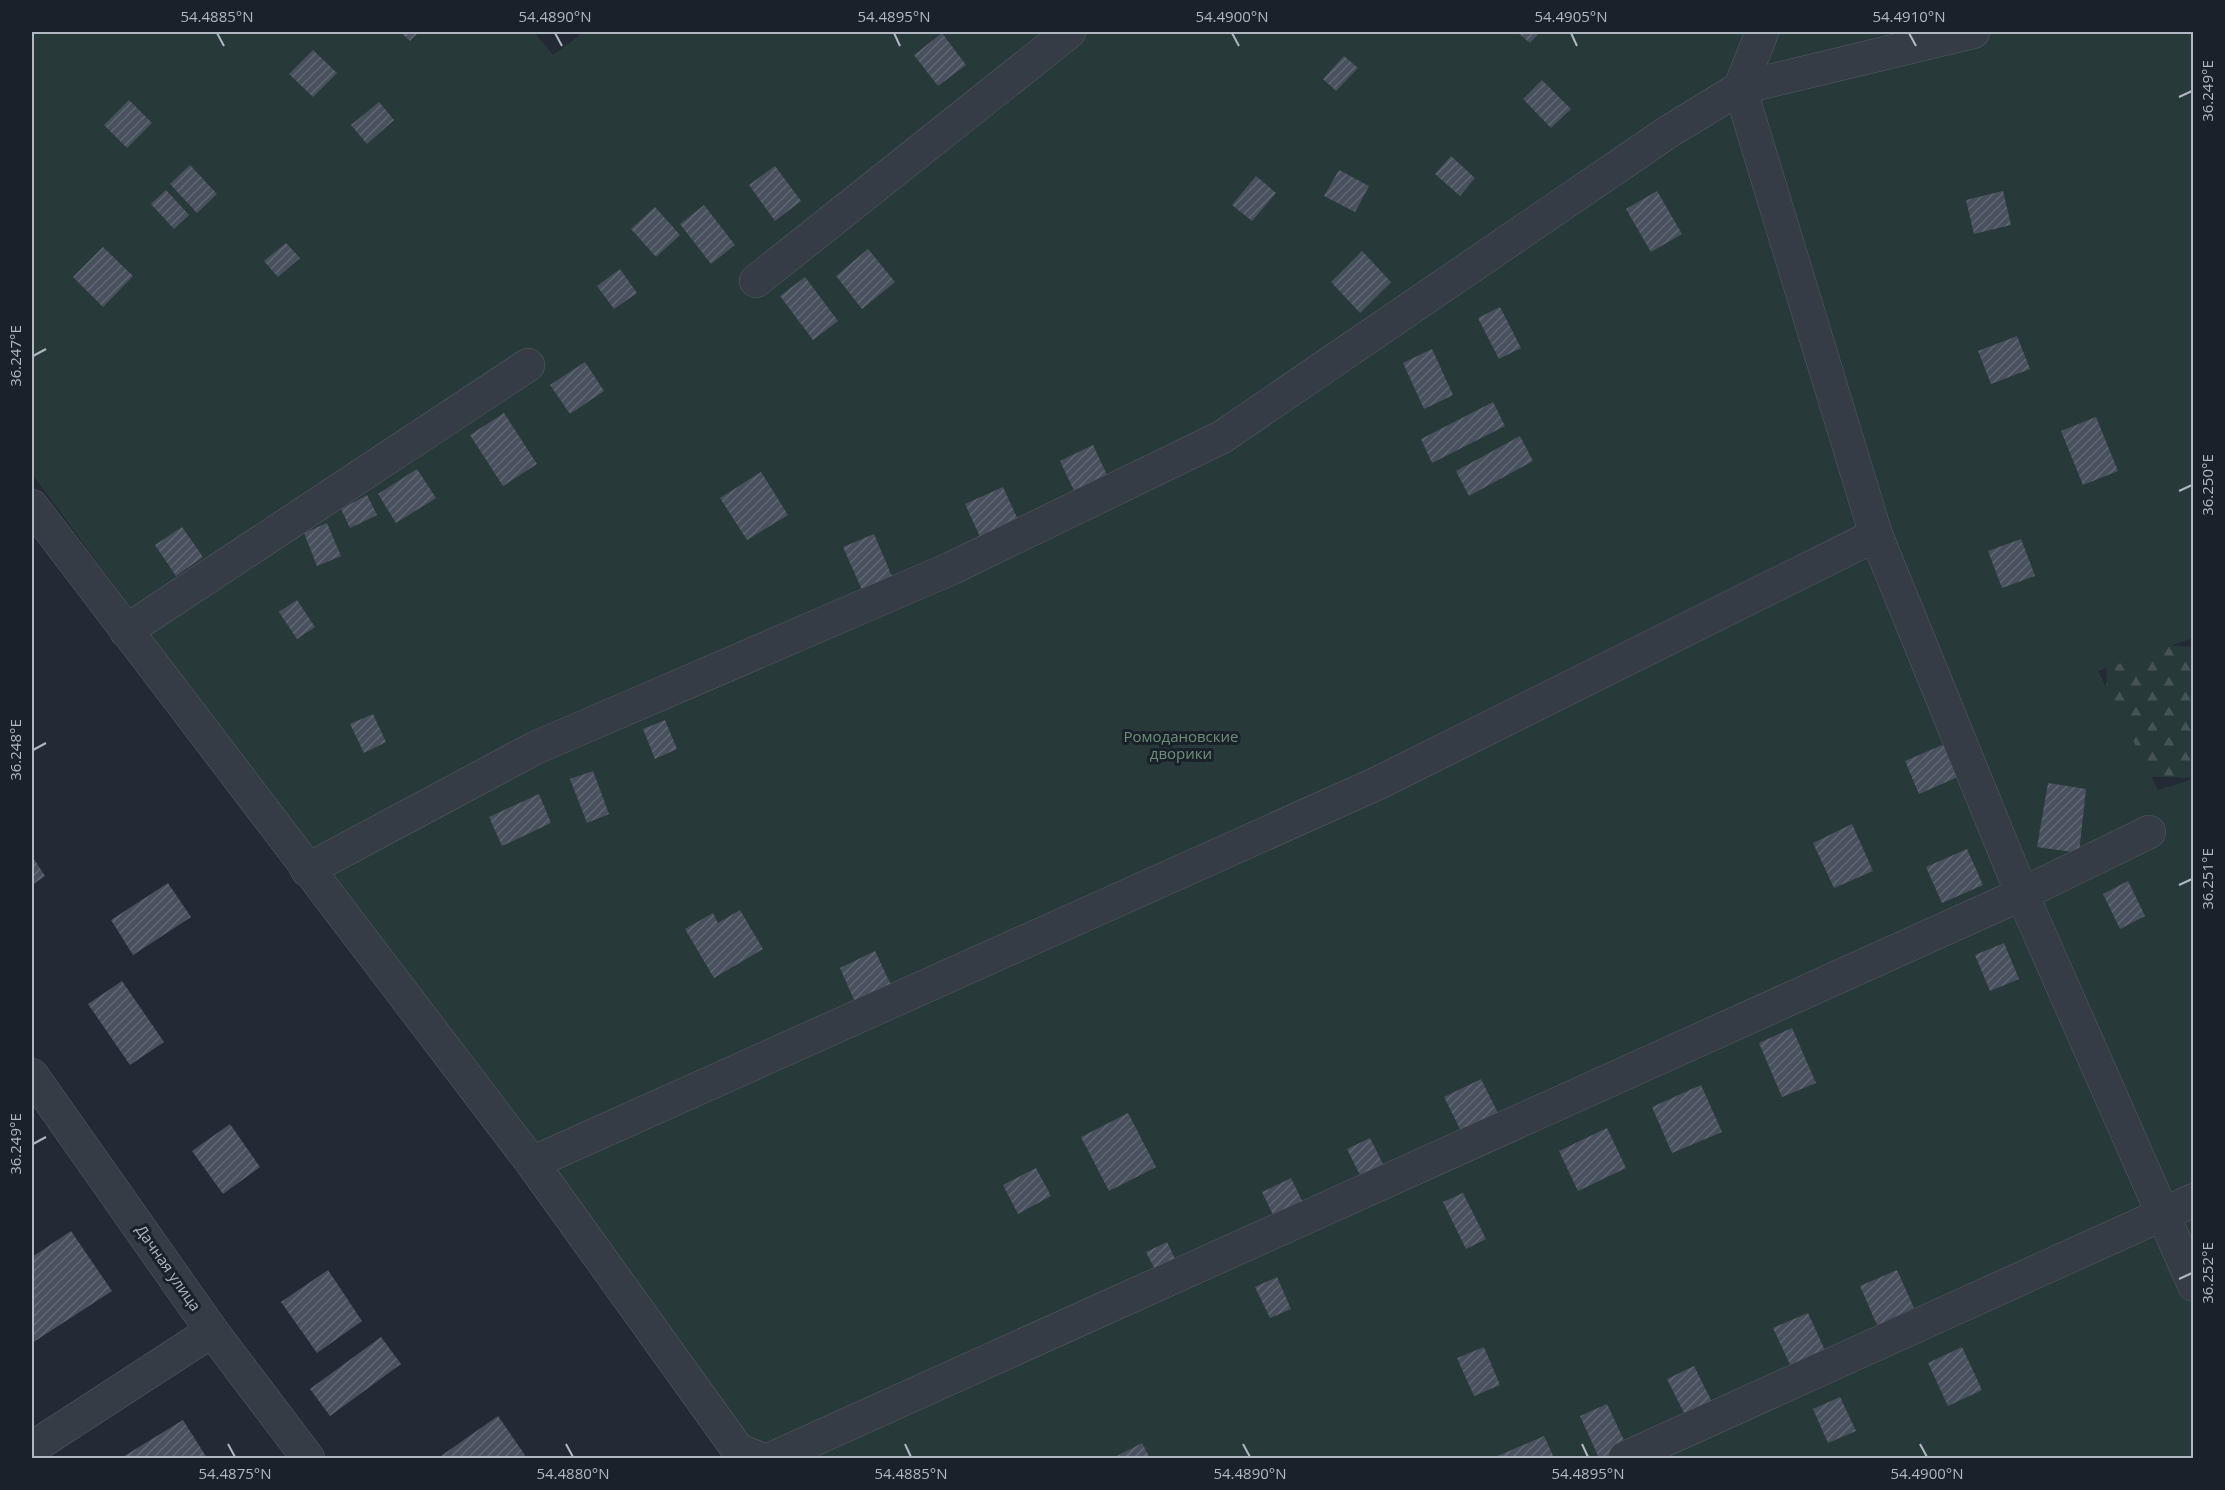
<svg xmlns="http://www.w3.org/2000/svg" width="2225" height="1490" viewBox="0 0 2225 1490" font-family="'Open Sans',sans-serif">
<defs>
<pattern id="forest-firs" width="22" height="20" patternUnits="userSpaceOnUse" patternTransform="scale(1.5)"><rect width="22" height="20" fill="#28393a"/><path d="M5 1l3.5 6h-7zM16 11l3.5 6h-7z" fill="#455355"/></pattern>
<pattern id="building-hatch" width="6" height="6" patternUnits="userSpaceOnUse" patternTransform="scale(1.5)"><rect width="6" height="6" fill="#49515e"/><path d="M-1 1l2-2M0 6l6-6M5 7l2-2" fill="none" stroke="#616873"/></pattern>
</defs>
<rect width="100%" height="100%" fill="#232a35"/>
<path fill="url(#forest-firs)" d="M2106,642L2193,647V778L2108,775Z"/>
<path fill="#28393a" d="M32,32H534L553,55L584,32H2193V638L2098,671L2158,790L2193,779V1458H757L32,474Z"/>
<g fill="url(#building-hatch)">
<path d="M400,32H419L410,41Z"/>
<path d="M1517,32H1540L1530,43Z"/>
<path d="M942,33L966,65L938,86L914,55Z"/>
<path d="M313,50L337,73L313,97L289,74Z"/>
<path d="M1344,56L1358,68L1336,91L1323,79Z"/>
<path d="M1542,80L1571,109L1551,128L1523,99Z"/>
<path d="M129,100L152,123L127,148L104,125Z"/>
<path d="M379,102L394,120L367,144L351,125Z"/>
<path d="M1451,156L1475,178L1460,196L1435,174Z"/>
<path d="M190,165L217,194L197,213L170,184Z"/>
<path d="M775,166L801,201L775,221L749,185Z"/>
<path d="M1339,170L1369,186L1355,212L1324,196Z"/>
<path d="M1256,176L1276,193L1252,221L1232,205Z"/>
<path d="M166,190L189,215L174,229L151,204Z"/>
<path d="M1657,191L1682,234L1651,252L1626,209Z"/>
<path d="M2003,191L2011,225L1974,234L1966,200Z"/>
<path d="M704,205L735,245L711,264L680,224Z"/>
<path d="M655,207L680,235L656,257L631,229Z"/>
<path d="M286,243L300,258L278,277L264,261Z"/>
<path d="M103,247L133,276L103,307L73,277Z"/>
<path d="M868,249L895,282L862,309L836,276Z"/>
<path d="M1362,251L1391,282L1360,313L1331,282Z"/>
<path d="M620,269L637,293L614,309L597,286Z"/>
<path d="M805,277L838,321L813,340L780,296Z"/>
<path d="M1500,307L1521,348L1499,359L1478,318Z"/>
<path d="M2017,336L2030,369L1991,384L1978,351Z"/>
<path d="M1432,349L1453,395L1424,409L1403,363Z"/>
<path d="M585,362L604,391L570,414L550,385Z"/>
<path d="M1493,402L1505,426L1432,463L1421,439Z"/>
<path d="M504,413L537,464L503,486L470,435Z"/>
<path d="M2096,417L2118,471L2083,485L2061,431Z"/>
<path d="M1520,436L1533,461L1469,496L1456,471Z"/>
<path d="M1093,445L1109,479L1076,495L1060,461Z"/>
<path d="M417,469L436,498L396,523L378,494Z"/>
<path d="M761,472L788,515L747,540L720,498Z"/>
<path d="M1003,487L1020,524L982,541L965,504Z"/>
<path d="M367,495L377,515L350,528L341,509Z"/>
<path d="M327,523L341,556L317,566L304,533Z"/>
<path d="M182,527L203,557L176,576L155,545Z"/>
<path d="M874,534L893,579L863,592L843,547Z"/>
<path d="M2021,539L2035,576L2002,588L1988,551Z"/>
<path d="M297,600L315,627L297,639L279,612Z"/>
<path d="M373,714L386,742L364,753L350,724Z"/>
<path d="M665,720L677,749L655,759L643,729Z"/>
<path d="M1947,743L1960,776L1919,794L1905,761Z"/>
<path d="M593,771L609,814L587,823L570,779Z"/>
<path d="M2048,783L2086,789L2079,853L2037,847Z"/>
<path d="M539,794L551,823L502,846L489,817Z"/>
<path d="M1852,824L1873,871L1834,888L1813,843Z"/>
<path d="M1967,849L1983,885L1942,903L1926,867Z"/>
<path d="M32,856L45,876L32,885Z"/>
<path d="M2128,881L2145,916L2120,929L2103,894Z"/>
<path d="M168,883L191,917L133,955L111,920Z"/>
<path d="M740,910L763,949L714,978L685,929L713,913L718,923Z"/>
<path d="M2004,943L2019,979L1990,991L1975,955Z"/>
<path d="M875,951L891,985L855,1002L840,968Z"/>
<path d="M122,981L164,1042L130,1065L88,1004Z"/>
<path d="M1792,1028L1816,1083L1782,1097L1759,1043Z"/>
<path d="M1481,1079L1501,1119L1464,1137L1444,1097Z"/>
<path d="M1701,1085L1722,1132L1672,1153L1652,1107Z"/>
<path d="M1128,1113L1156,1167L1109,1191L1081,1137Z"/>
<path d="M230,1124L260,1167L223,1194L192,1151Z"/>
<path d="M1607,1128L1626,1168L1578,1191L1559,1151Z"/>
<path d="M1370,1138L1385,1168L1362,1179L1347,1149Z"/>
<path d="M1036,1168L1051,1196L1018,1214L1003,1185Z"/>
<path d="M1291,1178L1305,1207L1276,1221L1262,1192Z"/>
<path d="M1463,1193L1486,1239L1466,1249L1443,1202Z"/>
<path d="M71,1231L112,1291L32,1343V1257Z"/>
<path d="M1167,1242L1179,1267L1159,1277L1146,1252Z"/>
<path d="M328,1270L362,1321L317,1353L281,1302Z"/>
<path d="M1897,1270L1914,1308L1877,1325L1860,1286Z"/>
<path d="M1277,1277L1291,1309L1270,1318L1255,1287Z"/>
<path d="M1808,1313L1828,1357L1794,1373L1773,1328Z"/>
<path d="M381,1337L401,1364L330,1416L310,1389Z"/>
<path d="M1484,1347L1500,1385L1474,1396L1457,1358Z"/>
<path d="M1962,1347L1982,1390L1948,1406L1928,1363Z"/>
<path d="M1694,1366L1716,1410L1689,1423L1667,1379Z"/>
<path d="M1840,1397L1856,1431L1828,1443L1813,1409Z"/>
<path d="M1607,1404L1628,1449L1608,1458H1599L1580,1416Z"/>
<path d="M498,1416L525,1455L520,1458H438Z"/>
<path d="M183,1420L207,1458H121Z"/>
<path d="M1544,1436L1554,1458H1493Z"/>
<path d="M1142,1443L1150,1458H1113Z"/>
</g>
<g fill="none" stroke-linecap="round" stroke-linejoin="round">
<g stroke="#535a63" stroke-width="34">
<g id="minor">
<path d="M1762,32L1740,88L1876,535L2022,894L2194,1285"/>
<path d="M756,281L1069,32"/>
<path d="M32,506L532,1163L738,1450L758,1458"/>
<path d="M126,631L528,365"/>
<path d="M307,870L535,748L952,568L1222,437L1668,132L1740,88L1973,32"/>
<path d="M32,1075L212,1331L308,1458"/>
<path d="M532,1163L1378,783L1876,535"/>
<path d="M32,1448L212,1331"/>
<path d="M773,1458L2022,894L2149,832"/>
<path d="M1625,1458L2194,1200"/>
</g>
</g>
<use href="#minor" stroke="#363c46" stroke-width="33"/>
</g>
<path fill="none" stroke="#b0b7c2" stroke-width="2" d="M217,33L224,46M555,33L562,46M894,33L900,46M1232,33L1239,46M1571,33L1577,46M1909,33L1916,46M2179,97L2192,91M33,356L46,349M2179,491L2192,485M33,750L46,743M2179,885L2192,879M33,1144L46,1137M2179,1279L2192,1273M228,1444L235,1457M566,1444L573,1457M905,1444L911,1457M1243,1444L1250,1457M1582,1444L1588,1457M1920,1444L1927,1457"/>
<g text-anchor="middle" stroke-width="6" stroke-linejoin="round" paint-order="stroke">
<g font-size="15" fill="#6b9074" stroke="#1b212a">
<text x="1181" y="742">Ромодановские<tspan x="1181" dy="17">дворики</tspan></text>
</g>
<g font-size="15" fill="#b0b7c2" stroke="#1b212a">
<text transform="translate(168 1268) rotate(55)" y="5">Дачная улица</text>
</g>
</g>
<rect width="2225" height="1490" fill="none" stroke="#1b212a" stroke-width="66"/>
<rect x="33" y="33" width="2159" height="1424" fill="none" stroke="#b0b7c2" stroke-width="2"/>
<g font-size="15" text-anchor="middle" fill="#b0b7c2">
<text x="217" y="22">54.4885°N</text>
<text x="555" y="22">54.4890°N</text>
<text x="894" y="22">54.4895°N</text>
<text x="1232" y="22">54.4900°N</text>
<text x="1571" y="22">54.4905°N</text>
<text x="1909" y="22">54.4910°N</text>
<text transform="translate(2208 91) rotate(-90)" y="5">36.249°E</text>
<text transform="translate(16 356) rotate(-90)" y="5">36.247°E</text>
<text transform="translate(2208 485) rotate(-90)" y="5">36.250°E</text>
<text transform="translate(16 750) rotate(-90)" y="5">36.248°E</text>
<text transform="translate(2208 879) rotate(-90)" y="5">36.251°E</text>
<text transform="translate(16 1144) rotate(-90)" y="5">36.249°E</text>
<text transform="translate(2208 1273) rotate(-90)" y="5">36.252°E</text>
<text x="235" y="1479">54.4875°N</text>
<text x="573" y="1479">54.4880°N</text>
<text x="911" y="1479">54.4885°N</text>
<text x="1250" y="1479">54.4890°N</text>
<text x="1588" y="1479">54.4895°N</text>
<text x="1927" y="1479">54.4900°N</text>
</g>
</svg>
